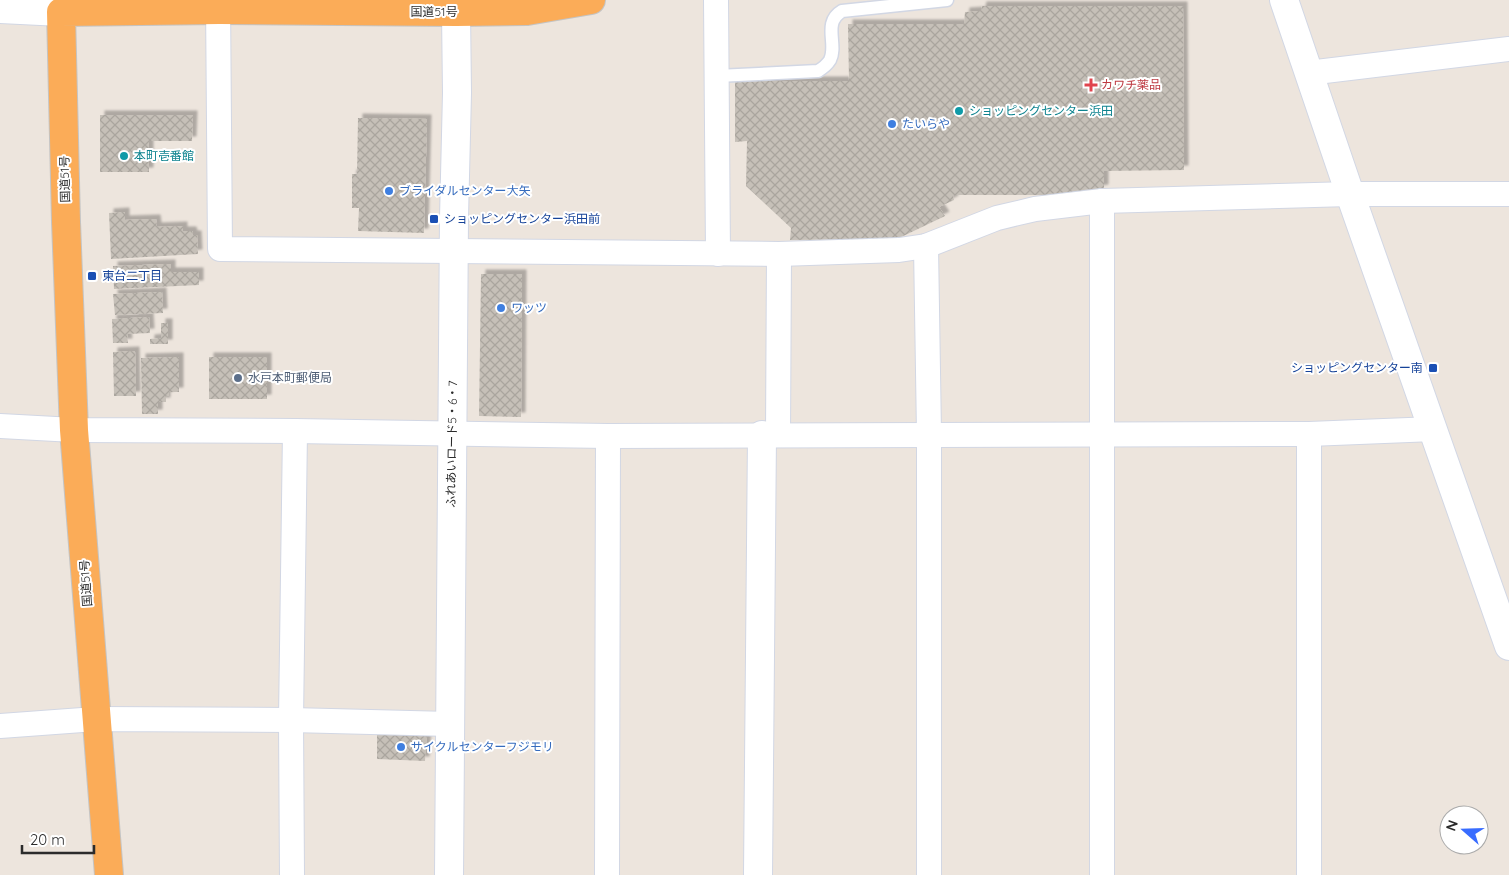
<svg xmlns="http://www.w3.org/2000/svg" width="1509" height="875" viewBox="0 0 1509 875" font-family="Quicksand,'Noto Sans JP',sans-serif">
<defs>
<pattern id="building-cross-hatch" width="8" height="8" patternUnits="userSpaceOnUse" patternTransform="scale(1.25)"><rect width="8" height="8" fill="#c6c0b8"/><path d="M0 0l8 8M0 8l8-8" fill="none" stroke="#aaa59e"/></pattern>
<filter id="shadow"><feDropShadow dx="4.5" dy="-4.5" stdDeviation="1" flood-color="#0004"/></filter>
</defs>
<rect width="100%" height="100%" fill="#ede5dd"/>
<g fill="url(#building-cross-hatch)" filter="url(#shadow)">
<path d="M982,6H1183L1184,170L1104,171V189L1058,195H953L954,200L939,207L945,216L897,239L790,240L791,228L746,186L747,141L735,142V81H849L848,24H964L965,12L981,11Z"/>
<path d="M100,115H193L192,141H149V172H100Z"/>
<path d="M358,118L427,119L424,233L358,231L359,208H352V174H357Z"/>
<path d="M125,212V220L156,219L157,227L183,226V231H192L193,235H197L198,254L111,259L109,213Z"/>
<path d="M171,264V272H199V285L114,289L113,266Z"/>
<path d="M481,274H522L521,417L479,416Z"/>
<path d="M162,292L163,313L115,315L113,294Z"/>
<path d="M149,317L150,333L127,334L128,343H113L112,319Z"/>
<path d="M161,323H168V344H150V339L161,338Z"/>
<path d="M135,351L136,396H114L113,352Z"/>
<path d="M179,357V392H169V396H166V402H158V414H142L141,358Z"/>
<rect x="209" y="357" width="58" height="42"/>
<path d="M377,733L427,734L425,761L377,759Z"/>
</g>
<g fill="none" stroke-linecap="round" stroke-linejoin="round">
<g stroke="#d2d7e4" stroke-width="15">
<path id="service" d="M717,76L818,71C823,68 827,65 830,60C838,44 822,23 842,11L947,0"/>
</g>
<g stroke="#d2d7e4" stroke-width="26">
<g id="minor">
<path d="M218,0L220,249L779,254L899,250L926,246L997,218L1035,209L1102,201L1350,194H1509"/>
<path d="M716,0L718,254"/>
<path d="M1308,73L1509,49"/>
<path d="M926,246L929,434V875"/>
<path d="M0,426L74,430L295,431L608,436L1309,434L1434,429"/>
<path d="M1309,434V875"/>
<path d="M778,435L779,254"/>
<path d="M0,726L96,719L291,720L450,724"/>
<path d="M292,875L291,720L295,431"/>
<path d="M607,875L608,436"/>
<path d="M1102,875V201"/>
</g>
</g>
<g stroke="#d2d7e4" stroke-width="30">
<g id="tertiary">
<path d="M1284,0L1350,194L1509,646"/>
<path d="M0,9L61,12"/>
<path d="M449,875L454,218L457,93L456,12"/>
<path d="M758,875L762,435"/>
</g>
</g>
<g stroke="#c4c4c4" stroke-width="30">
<path id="trunk" d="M109,875L74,430L66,222L61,12L219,10L456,12L527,11L591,0"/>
</g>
<use href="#service" stroke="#fff" stroke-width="12"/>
<use href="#minor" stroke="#fff" stroke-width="24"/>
<use href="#tertiary" stroke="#fff" stroke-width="28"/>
<use href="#trunk" stroke="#fbac58" stroke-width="28"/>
</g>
<path fill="#e0444e" stroke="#fff" stroke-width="2" d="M1088.5 77.5h5v5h5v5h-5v5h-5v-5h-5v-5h5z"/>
<g fill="#0f9aa8" stroke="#fff" stroke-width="2">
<circle cx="959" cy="111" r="5"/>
<circle cx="124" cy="156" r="5"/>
</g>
<g fill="#3f7fe0" stroke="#fff" stroke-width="2">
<circle cx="892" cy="124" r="5"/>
<circle cx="389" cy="191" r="5"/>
<circle cx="501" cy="308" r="5"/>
<circle cx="401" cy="747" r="5"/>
</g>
<g fill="#1a4fb4" stroke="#fff" stroke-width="2">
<rect x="429" y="214" width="10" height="10" rx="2.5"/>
<rect x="87" y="271" width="10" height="10" rx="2.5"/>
<rect x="1428" y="363" width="10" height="10" rx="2.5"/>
</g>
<circle fill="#5c6f8a" stroke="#fff" stroke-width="2" cx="238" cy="378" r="5"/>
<g text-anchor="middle" stroke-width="4" stroke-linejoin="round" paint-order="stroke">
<g font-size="12" fill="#2b2b2b" stroke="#fff">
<text x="434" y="16">国道51号</text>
<text transform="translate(65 179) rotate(-91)" y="4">国道51号</text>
<text transform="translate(452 444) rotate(-89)" y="4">ふれあいロード5・6・7</text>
<text transform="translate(86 583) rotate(-94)" y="4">国道51号</text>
</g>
<g font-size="12" fill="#be3a42" stroke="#fff" text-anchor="start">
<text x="1101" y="89">カワチ薬品</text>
</g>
<g font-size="12" fill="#0d838f" stroke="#fff" text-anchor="start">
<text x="969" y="115">ショッピングセンター浜田</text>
<text x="134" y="160">本町壱番館</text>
</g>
<g font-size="12" fill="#366cbe" stroke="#fff" text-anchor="start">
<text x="902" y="128">たいらや</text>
<text x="399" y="195">ブライダルセンター大矢</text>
<text x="511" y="312">ワッツ</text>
<text x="411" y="751">サイクルセンターフジモリ</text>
</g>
<g font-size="12" fill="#164399" stroke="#fff" text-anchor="start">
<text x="444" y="223">ショッピングセンター浜田前</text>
<text x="102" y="280">東台二丁目</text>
<text x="1423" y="372" text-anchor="end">ショッピングセンター南</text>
</g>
<g font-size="12" fill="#4e5e75" stroke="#fff" text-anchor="start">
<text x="248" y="382">水戸本町郵便局</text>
</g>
</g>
<g transform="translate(1464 830) rotate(290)"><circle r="24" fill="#ffffff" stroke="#aaaaaa"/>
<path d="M0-4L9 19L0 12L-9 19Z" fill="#386cff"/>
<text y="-8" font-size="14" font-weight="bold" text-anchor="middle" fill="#2b2b2b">N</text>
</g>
<path d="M22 845v8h72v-8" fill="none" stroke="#2b2b2b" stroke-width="2.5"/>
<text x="30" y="845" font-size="15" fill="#2b2b2b" stroke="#ffffff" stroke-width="4" paint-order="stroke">20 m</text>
</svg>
